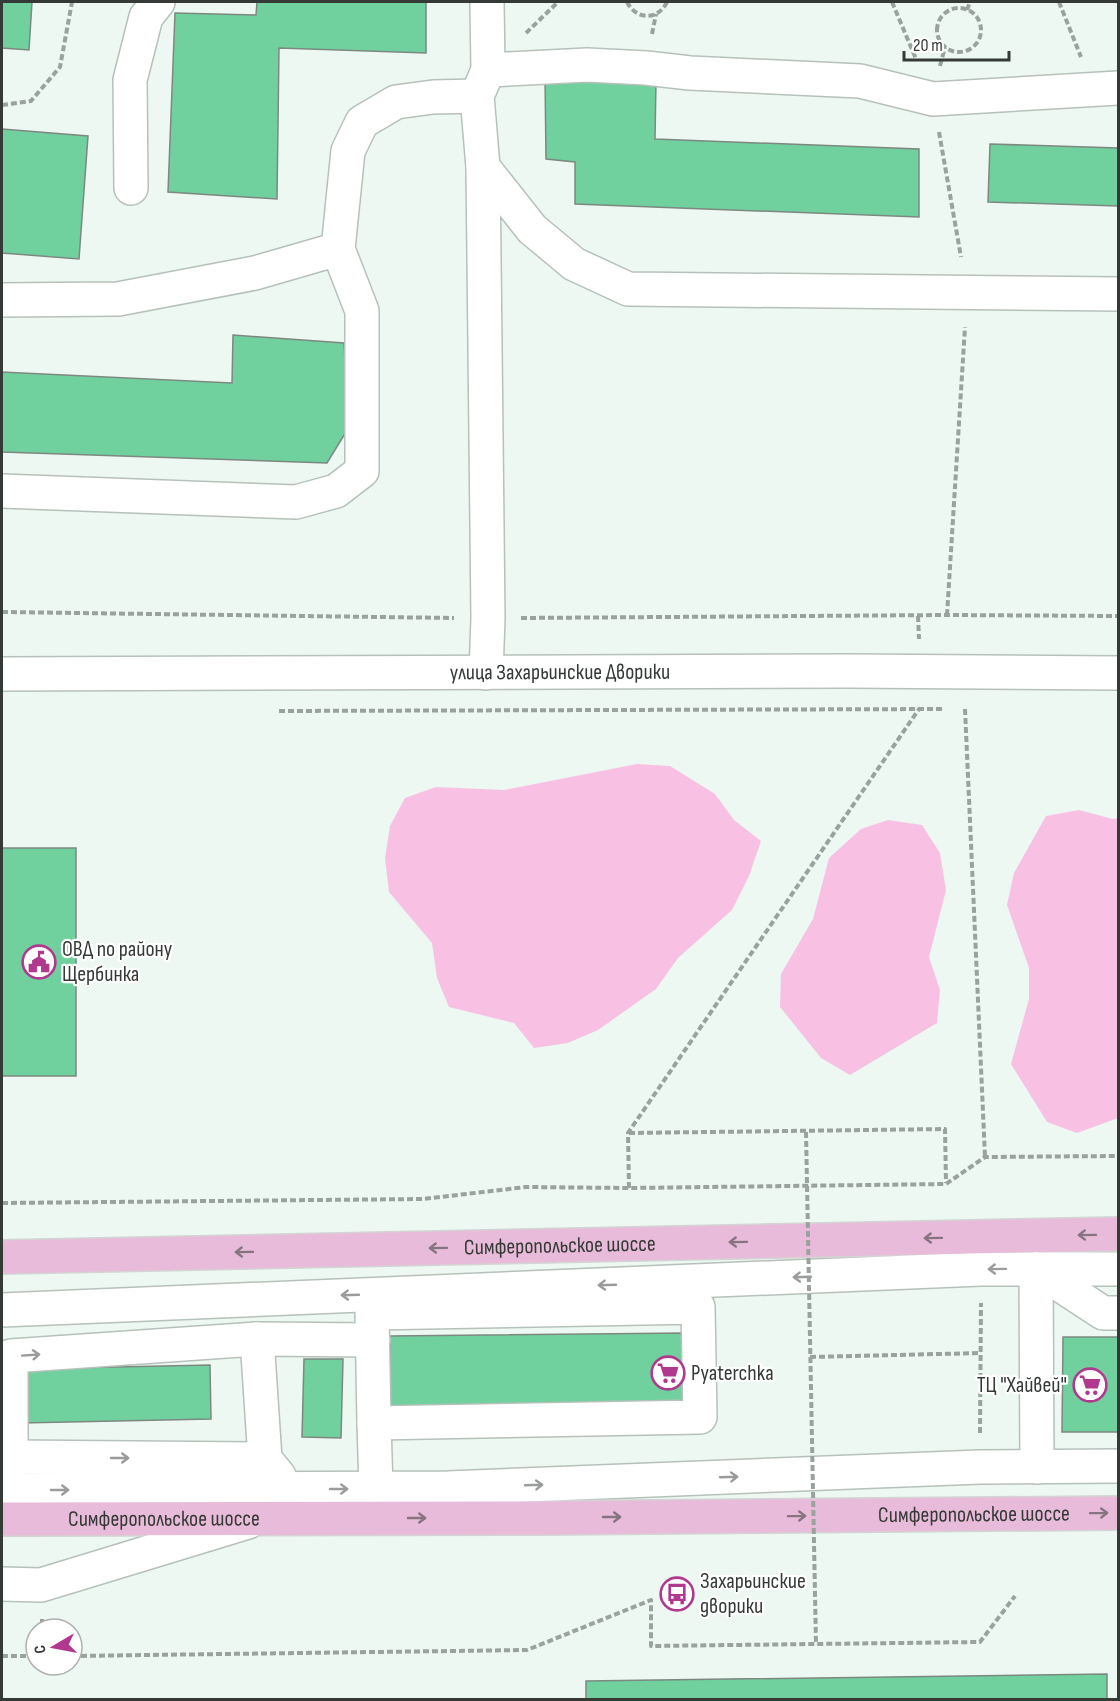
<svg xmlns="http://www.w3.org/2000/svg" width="1120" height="1701" viewBox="0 0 1120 1701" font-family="'Sofia Sans Condensed',sans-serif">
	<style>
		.green { fill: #f8c1e4 }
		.building { fill: #70d09e; stroke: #7d8881; stroke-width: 1.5 }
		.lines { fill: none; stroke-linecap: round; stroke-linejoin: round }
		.minor-casing { stroke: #b6c1ba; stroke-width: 36 }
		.major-casing { stroke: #d3d4d3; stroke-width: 36 }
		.path { stroke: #99a29d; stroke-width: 4; stroke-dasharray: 6 3; stroke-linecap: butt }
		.minor { stroke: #fff; stroke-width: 33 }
		.major { stroke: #e9bbda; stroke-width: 33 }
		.path-bridge { stroke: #99a29d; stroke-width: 4; stroke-dasharray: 6 3; stroke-linecap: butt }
		.oneway { stroke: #867480 }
		.oneway2 { stroke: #9a9c9b }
		.labels { text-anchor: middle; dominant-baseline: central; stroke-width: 4.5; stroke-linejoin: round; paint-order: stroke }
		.street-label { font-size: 22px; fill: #353a37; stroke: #fff }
		.poi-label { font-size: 22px; fill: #353a37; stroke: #fff; text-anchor: start }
	</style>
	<rect width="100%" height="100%" fill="#ecf8f1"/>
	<path class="green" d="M637,764l33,2 45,28 19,26 27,21 -12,35 -17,34 -54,48 -22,31 -58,41 -30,13 -34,5 -20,-25 -65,-16 -12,-29 -5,-35 -43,-51 -4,-34 5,-32 15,-28 31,-11 68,3z
		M1079,810l34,9 5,-1v300l-41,15 -30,-11 -36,-58 18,-65v-31l-22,-63 7,-32 32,-57z
		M888,820l34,5 18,28 6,37 -17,67 11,33 -3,33 -87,52 -29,-17 -41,-51 1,-33 32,-55 16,-61 32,-29z"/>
	<path class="building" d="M2,2h30l-3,48 -27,-2z
		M257,2h169v51l-147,-5 -2,151 -109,-7 7,-179 81,2z
		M545,77l111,4 -1,58 264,10v68l-344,-13v-42l-29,-3z
		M2,129l86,7 -9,123 -77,-6z
		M990,144l128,4v58l-130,-4z
		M233,335l111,8 5,84 -22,36 -325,-11v-80l230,11z
		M2,848h74v228h-74z
		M687,1333l1,77 -298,3v-77z
		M1063,1337h55v95h-56z
		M304,1359h39l-2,79 -39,-1z
		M210,1365l1,54 -190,4 -1,-54z
		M1107,1674v26h-521v-19z"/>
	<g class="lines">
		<g class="minor-casing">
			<g id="minor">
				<path d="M488,70l99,-5 59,3 44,5 170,8 73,18 185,-11"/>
				<path d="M480,89l8,-19 -1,-68"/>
				<path d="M131,188l-1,-108 16,-63 12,-15"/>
				<path d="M2,300l116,-1 137,-26 83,-24"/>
				<path d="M2,491l294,11 40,-11 26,-20v-160l-24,-62 10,-98 14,-29 34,-20 37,-5 44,-1 6,71"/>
				<path d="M486,673l2,-55 -5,-451 49,62 42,35 54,25 490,5"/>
				<path id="s1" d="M2,674l845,-3 271,2"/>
				<path d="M1036,1269l1,198"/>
				<path d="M1036,1269l67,44h15"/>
				<path d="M698,1307l2,110 -326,6 -2,-110z"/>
				<path d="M2,1310l979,-41h137"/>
				<path d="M257,1339l8,120 14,17"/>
				<path d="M374,1423l2,66"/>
				<path d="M11,1457v-101l246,-17 116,1"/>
				<path d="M5,1479l6,-22 254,2"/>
				<path d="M2,1490l446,-2 532,-21 138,-1"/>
				<path d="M2,1584l39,1 207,-63"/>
			</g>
		</g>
		<g class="major-casing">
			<g id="major">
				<path id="s2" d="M2,1257l1116,-23"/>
				<path id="s3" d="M2,1519l538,-1 578,-5"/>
			</g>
		</g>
		<path class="path" d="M627,2c9,18 31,19 40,0
			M892,2l24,57
			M1059,2l22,55
			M937 30a22 22 0 1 1 44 0a22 22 0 1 1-44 0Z
			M967,10l3,-8
			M526,33l32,-31
			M652,34l4,-20
			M940,66l5,-19
			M2,105l29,-4 29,-34 12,-65
			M939,132l22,125
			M2,612l452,6
			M947,615l18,-288
			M918,616l1,23
			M521,618l426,-3 171,1
			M965,709l20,448
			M279,711l665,-2
			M629,1133l316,-4 1,54
			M629,1188l-1,-55 291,-424
			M2,1203l421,-4 103,-12 103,1 317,-4 39,-27 133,-1
			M810,1357l171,-4
			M980,1433l1,-130
			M42,1619v10
			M2,1656h34
			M72,1656l455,-6 124,-50v46l329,-4 35,-46"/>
		<use href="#minor" class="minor"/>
		<use href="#major" class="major"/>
		<path class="path-bridge" d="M806,1132l10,513"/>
	</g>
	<defs><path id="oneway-shaft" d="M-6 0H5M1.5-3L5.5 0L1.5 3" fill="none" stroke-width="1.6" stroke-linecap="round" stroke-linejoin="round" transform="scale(1.5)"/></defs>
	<g class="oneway">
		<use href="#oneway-shaft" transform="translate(1087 1235) rotate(179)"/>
		<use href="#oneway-shaft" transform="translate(933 1238) rotate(179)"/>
		<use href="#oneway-shaft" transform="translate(738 1242) rotate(179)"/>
		<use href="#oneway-shaft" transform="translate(438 1248) rotate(179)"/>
		<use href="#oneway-shaft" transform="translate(244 1252) rotate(179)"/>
		<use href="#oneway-shaft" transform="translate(1099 1513) rotate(-1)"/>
		<use href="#oneway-shaft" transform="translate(797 1516) rotate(-1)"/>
		<use href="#oneway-shaft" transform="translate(612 1517)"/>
		<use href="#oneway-shaft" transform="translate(417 1518)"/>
	</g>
	<g class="oneway2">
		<use href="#oneway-shaft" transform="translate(997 1269) rotate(179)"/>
		<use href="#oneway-shaft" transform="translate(802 1277) rotate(178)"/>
		<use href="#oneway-shaft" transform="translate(607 1285) rotate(178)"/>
		<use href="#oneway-shaft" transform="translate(350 1295) rotate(178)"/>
		<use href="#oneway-shaft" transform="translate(31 1355) rotate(-4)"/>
		<use href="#oneway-shaft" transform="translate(120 1458)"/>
		<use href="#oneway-shaft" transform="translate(729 1477) rotate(-2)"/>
		<use href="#oneway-shaft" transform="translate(534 1485) rotate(-2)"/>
		<use href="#oneway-shaft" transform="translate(339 1489)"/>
		<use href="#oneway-shaft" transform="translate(60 1490)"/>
	</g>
	<defs>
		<g id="civic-ring" transform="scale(1.725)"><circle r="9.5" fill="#fff" stroke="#b0398f" stroke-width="1.5"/><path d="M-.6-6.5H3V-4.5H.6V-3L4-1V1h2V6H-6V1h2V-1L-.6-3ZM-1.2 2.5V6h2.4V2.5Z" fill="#b0398f"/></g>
		<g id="supermarket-ring" transform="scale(1.725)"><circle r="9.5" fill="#fff" stroke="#b0398f" stroke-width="1.5"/><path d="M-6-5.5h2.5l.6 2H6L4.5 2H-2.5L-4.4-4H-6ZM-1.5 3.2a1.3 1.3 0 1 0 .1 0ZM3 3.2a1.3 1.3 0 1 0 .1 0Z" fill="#b0398f"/></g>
		<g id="bus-ring" transform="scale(1.725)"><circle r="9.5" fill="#fff" stroke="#b0398f" stroke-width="1.5"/><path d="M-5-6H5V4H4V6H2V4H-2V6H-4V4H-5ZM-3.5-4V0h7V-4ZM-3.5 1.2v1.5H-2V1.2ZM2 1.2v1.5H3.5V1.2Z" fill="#b0398f"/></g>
	</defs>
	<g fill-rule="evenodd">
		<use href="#civic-ring" x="39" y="962"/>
		<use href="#supermarket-ring" x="668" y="1373"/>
		<use href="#supermarket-ring" x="1090" y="1385"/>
		<use href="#bus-ring" x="677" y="1594"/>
	</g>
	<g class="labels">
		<g class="street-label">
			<text stroke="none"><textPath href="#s1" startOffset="558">улица Захарьинские Дворики</textPath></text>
			<text stroke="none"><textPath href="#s2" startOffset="558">Симферопольское шоссе</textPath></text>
			<text stroke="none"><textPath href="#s3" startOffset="972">Симферопольское шоссе</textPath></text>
			<text stroke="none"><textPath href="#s3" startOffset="162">Симферопольское шоссе</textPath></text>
		</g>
		<g class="poi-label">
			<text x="62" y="949">ОВД по району<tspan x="62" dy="25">Щербинка</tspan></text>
			<text x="691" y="1373">Pyaterchka</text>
			<text x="1067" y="1385" text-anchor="end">ТЦ "Хайвей"</text>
			<text x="700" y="1581">Захарьинские<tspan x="700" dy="25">дворики</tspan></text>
		</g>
	</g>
	<rect width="1120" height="1701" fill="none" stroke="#353a37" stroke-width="6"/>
	<g transform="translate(54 1647) rotate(260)"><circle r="28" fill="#ffffff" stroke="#aeb0af" stroke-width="1.5"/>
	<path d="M0-4.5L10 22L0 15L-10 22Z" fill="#b0398f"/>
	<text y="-9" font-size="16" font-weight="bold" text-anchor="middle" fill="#353a37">С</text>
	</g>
	<path d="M904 51v9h105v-9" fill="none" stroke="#353a37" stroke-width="3"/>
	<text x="913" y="51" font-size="18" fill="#353a37" stroke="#ffffff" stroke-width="4.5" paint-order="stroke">20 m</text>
</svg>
